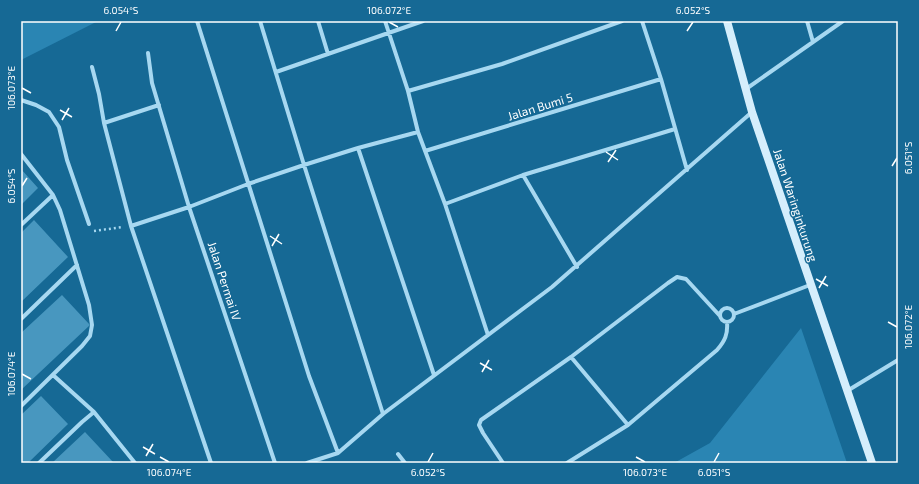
<svg xmlns="http://www.w3.org/2000/svg" width="919" height="484" viewBox="0 0 919 484" font-family="'Exo 2',sans-serif">
	<style>
		.green { fill: #2a85b3 }
		.building { fill: #4897bf }
		.lines { fill: none; stroke-linecap: round; stroke-linejoin: round }
		.path { stroke: #a7d8f1; stroke-width: 2.5; stroke-dasharray: 2 3; stroke-linecap: butt }
		.street { stroke: #a7d8f1; stroke-width: 4 }
		.secondary { stroke: #d5eefc; stroke-width: 8 }
		.ticks { fill: none; stroke: #fff; stroke-width: 1.5 }
		.labels { text-anchor: middle; dominant-baseline: central; stroke-width: 3; stroke-linejoin: round; paint-order: stroke }
		.street-label { font-size: 12px; fill: #fff; stroke: #166995 }
		.neatline { fill: none; stroke: #fff; stroke-width: 1.5 }
		.ticks-label { font-size: 10px; text-anchor: middle; fill: #fff }
	</style>
	<rect width="100%" height="100%" fill="#166995"/>
	<path class="green" d="M21,21h77l-77,39z
		M801,328l46,135h-173l36,-20z"/>
	<path class="building" d="M21,169l17,19 -17,17z
		M34,220l34,37 -47,45v-69z
		M62,295l28,30 -69,65v-57z
		M41,396l27,28 -40,39h-7v-48z
		M85,432l28,30 -1,1h-60z"/>
	<g class="lines">
		<path class="path" d="M94,231l29,-4"/>
		<path class="street" d="M197,21l112,355 29,77
			M260,21l44,144 79,249
			M318,21l10,33
			M385,21l23,70 10,41 27,72 43,131
			M642,21l19,58 26,91
			M807,21l6,21
			M148,53l4,30 37,124 86,256
			M92,67l7,27 5,29 27,103 80,237
			M276,72l147,-51
			M746,89l97,-68
			M408,91l94,-27 120,-43
			M21,100l15,5 13,7 10,15 8,33 22,64
			M104,123l55,-18
			M358,148l76,227
			M425,151l236,-72
			M21,154l32,41 7,15 29,95 3,20 -2,11 -8,10 -61,60
			M523,175l152,-46
			M445,204l78,-29 54,92
			M21,225l32,-30
			M131,226l58,-19 59,-23 56,-19 54,-17 60,-16
			M720 315a7 7 0 1 1 14 0a7 7 0 1 1-14 0Z
			M734,314l76,-29
			M21,319l56,-54
			M571,357l57,68 89,-75c8,-9 11,-16 10,-28
			M847,391l51,-31
			M94,412l41,51
			M398,454l7,9
			M39,463l43,-41 12,-10 -41,-37
			M307,463l31,-10 45,-39 169,-127 200,-175
			M503,463l-20,-30 -4,-8 2,-5 90,-63 97,-74 9,-6 9,2 34,37
			M567,463l61,-38"/>
		<path class="secondary" d="M727,21l25,91 120,351"/>
	</g>
	<path class="ticks" d="M389,22l9,5M116,31l5,-9M687,31l6,-9M22,88l9,5M60,110l12,7M62,120l7,-12M606,152l12,8M608,162l8,-12M892,166l5,-8M22,186l5,-8M270,236l12,8M272,246l7,-12M816,279l12,7M819,288l7,-12M888,322l9,5M480,363l12,7M482,372l7,-12M22,374l9,5M143,447l12,7M146,456l7,-12M160,457l9,5M636,457l9,5M428,462l5,-9M714,462l5,-9"/>
	<g class="labels">
		<g class="street-label">
			<text transform="translate(540 106) rotate(-17)">Jalan Bumi 5</text>
			<text transform="translate(796 205) rotate(72)">Jalan Waringinkurung</text>
			<text transform="translate(225 281) rotate(72)">Jalan Permai IV</text>
		</g>
	</g>
	<rect width="919" height="484" fill="none" stroke="#166995" stroke-width="44"/>
	<rect x="22" y="22" width="875" height="440" class="neatline"/>
	<g class="ticks-label">
		<text x="121" y="14">6.054°S</text>
		<text x="389" y="14">106.072°E</text>
		<text x="693" y="14">6.052°S</text>
		<text transform="translate(11 88) rotate(-90)" y="4">106.073°E</text>
		<text transform="translate(908 158) rotate(-90)" y="4">6.051°S</text>
		<text transform="translate(11 186) rotate(-90)" y="4">6.054°S</text>
		<text transform="translate(908 327) rotate(-90)" y="4">106.072°E</text>
		<text transform="translate(11 374) rotate(-90)" y="4">106.074°E</text>
		<text x="169" y="476">106.074°E</text>
		<text x="428" y="476">6.052°S</text>
		<text x="645" y="476">106.073°E</text>
		<text x="714" y="476">6.051°S</text>
	</g>
</svg>
